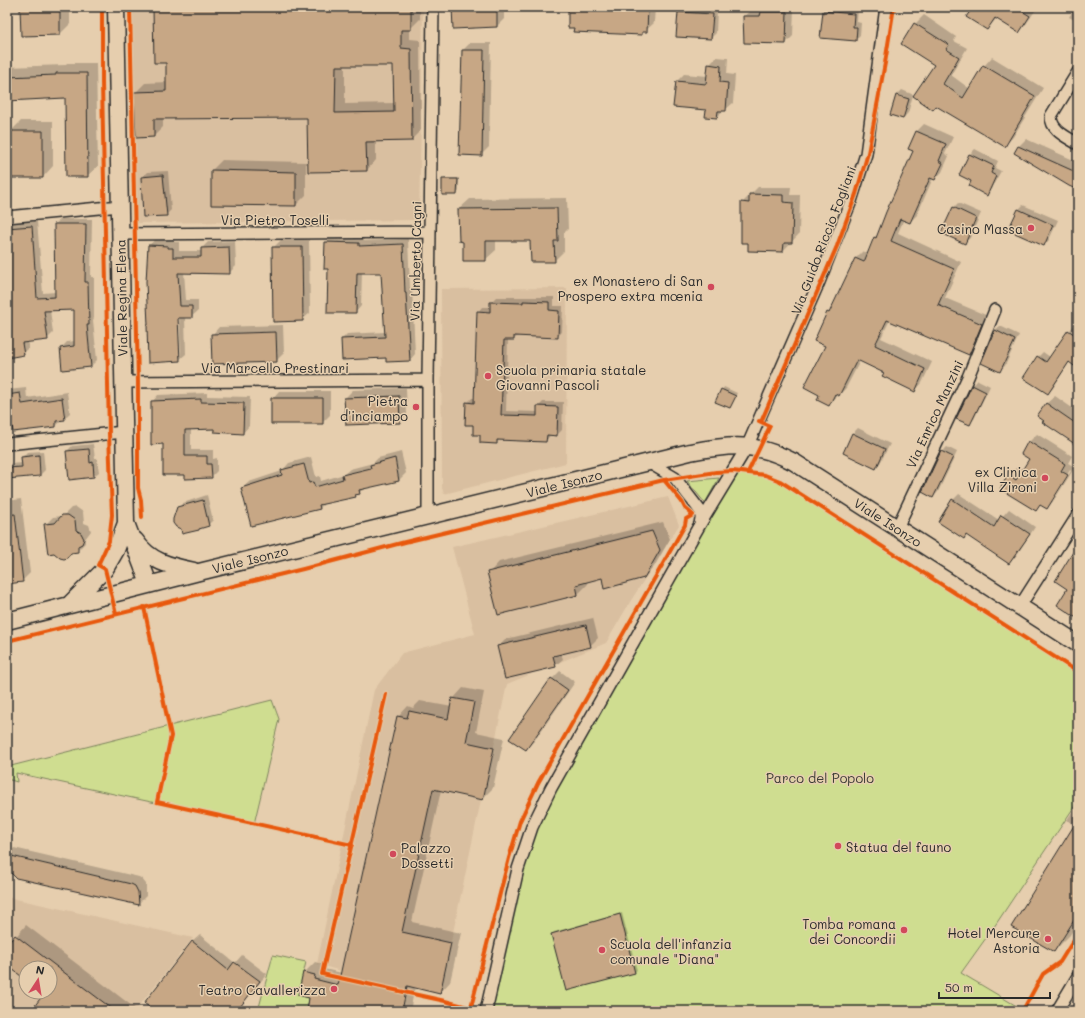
<svg xmlns="http://www.w3.org/2000/svg" width="1085" height="1018" viewBox="0 0 1085 1018" font-family="Mali,sans-serif">
	<style>
		.built { fill: #d9bfa0; fill-rule: evenodd }
		.green { fill: #cfdd90; stroke: #7d845e }
		.shadow { fill: #0003; fill-rule: evenodd }
		.building { fill: #c7a785; stroke: #2b2b2b; fill-rule: evenodd }
		.lines { fill: none; stroke-linecap: round; stroke-linejoin: round }
		.minor-casing { stroke: #2b2b2b; stroke-width: 14 }
		.secondary-casing { stroke: #2b2b2b; stroke-width: 19 }
		.minor { stroke: #e6ceae; stroke-width: 11 }
		.secondary { stroke: #e6ceae; stroke-width: 16 }
		.cycleway-casing { stroke: #e6ceae; stroke-width: 6 }
		.cycleway { stroke: #e8590c; stroke-width: 4 }
		.poi-dot { fill: #d1495b; stroke: #e6ceae; stroke-width: 1.5 }
		.labels { text-anchor: middle; dominant-baseline: central; stroke-width: 3; stroke-linejoin: round; paint-order: stroke }
		.street-label { font-size: 13px; fill: #2b2b2b; stroke: #e6ceae }
		.poi-label { font-size: 13px; fill: #2b2b2b; stroke: #e6ceae; text-anchor: end }
		.park-label { font-size: 13px; fill: #3b3d35; stroke: #e6ceae }
	</style>
	<rect width="100%" height="100%" fill="#e6ceae"/>
	<filter id="ink" filterUnits="userSpaceOnUse"><feTurbulence type="fractalNoise" baseFrequency=".025" numOctaves="2"/><feDisplacementMap in="SourceGraphic" scale="8" xChannelSelector="R" yChannelSelector="G"/><feConvolveMatrix kernelMatrix="1 2 1 2 8 2 1 2 1" color-interpolation-filters="sRGB"/></filter>
	<g filter="url(#ink)">
		<path class="built" d="M132,7h291l-4,213 -283,3z
			M567,288l-1,175 -122,31 -2,-6 -1,-199z
			M668,497l11,28 -49,77 -24,41 -99,41 -14,67 -12,49 -41,194 -99,-23 -24,-7 57,-274 28,-37 73,-19 -23,-87z
			M7,897l186,41 -58,73h-128zM26,968h24v24h-24z"/>
		<path class="green" d="M733,471l32,4 15,6 298,191v129l-82,123 -35,49 64,38h-539l46,-184z
			M719,478l-14,25 -18,-22z
			M272,700l7,19 -25,105 -238,-51 1,9 -10,-3v-12z
			M273,955l33,7 -8,33 11,3 -2,13h-49z"/>
		<path class="shadow" d="M21,7h49v17l-10,10z
			M154,7h266v12l-10,10v10l10,1 1,90 -10,10h-35v20l-9,10 -59,-53 -145,1v9l-9,9 -18,-44 9,-9 22,-1v-20zM345,65h49v38l-49,1z
			M453,7h51v12l-7,7z
			M569,7h86l-1,16 -12,11 -67,-7z
			M767,7h27l-1,29 -7,7 -42,-27 8,-7h13z
			M828,7l30,2 -1,13 4,1 -1,12 -5,5 -31,-29z
			M974,7h61l2,1 -11,16 -7,8 -22,-14 -10,11z
			M1075,7h3v23l-5,-3 3,-6 -7,-4z
			M684,8l33,2 -1,23 -5,5 -32,-25z
			M924,15l32,22 -2,4 13,7 -16,27 19,14 14,-23 8,-9 51,31 -30,49 -9,9 -67,-41 -4,4 -20,-14 -5,18 -5,5 -6,-23 5,-5 12,5 21,-30 -33,-21 13,-20z
			M470,43h21l-2,104 -8,8 -18,-105z
			M717,57l11,1 -1,16 8,1 -2,28 -16,14 -40,-36 7,-7 24,2 1,-11z
			M67,63h29l2,103 -11,10 -21,-79 -59,3v-33l58,-2z
			M21,121h32v45l-10,11h-32l-1,-45z
			M924,124l29,13 -8,17 4,2 -7,16 -7,7 -2,-1 -16,37 -7,7 -6,-3 -6,14 63,29 -16,36 43,18 -12,31 -7,7 -79,-34 -9,18 51,24 -10,21 -7,8 -30,-19 -25,-11 -14,27 -7,7 -1,-1 -9,11 -3,-60 2,-32 5,-5 22,-49 8,-8 5,3 6,-16 5,-5 35,-83 -5,-2 8,-17z
			M1026,139l52,23v27l-60,-42z
			M975,149l23,12 -3,7 6,3 -10,18 -5,5 -13,-13 -13,-7 10,-20z
			M222,160l84,2v33l-10,10 -84,-35z
			M168,171l3,39 -5,5 -24,-38 5,-5z
			M445,178h14v13l-2,3 -14,-14z
			M758,187h33l-1,8h10l-1,39 -16,17 -34,-9 -7,-39z
			M567,198l1,31 -4,4v18l-10,10 -23,-21h-35v10l-11,10 -21,-19 -5,-32 11,-10z
			M958,203l23,10 -11,25 -5,4 -12,-34z
			M1023,205l35,15 -9,20 -5,5 -26,-35z
			M61,219h31l-1,58h3v41l-1,2 4,40 -6,6 -30,-18 6,-6 8,-1v-32l-25,1 3,23 -6,6 -19,2 1,7 -6,6 -16,3v-134l30,-2 6,72 13,-1 -1,-68z
			M332,237l32,1v3l44,-2 2,49h2l3,66 -5,6 -23,-3 -45,-18 5,-5 38,-2 -4,-61 -19,1 -1,34 -5,6 -27,-44 -3,-26z
			M156,239l18,1v2h5v9h23v-3l6,-6 27,-1 1,25 -7,7 -45,-1 2,28h12v11l-7,6h-6l1,37 -7,6 -30,-36v-79zM177,313h2l2,43h-2z
			M281,240h28l1,73 -8,7 -29,-72z
			M496,297h58v9h9l-1,26 -5,5 -39,-1 -4,3h-6l-2,72 32,1v-5l5,-5h20l-1,28 -5,5 -6,-1 -5,7 -46,-2 -4,4 -15,-9 -7,-10 -7,-21 5,-5h3l3,-86 4,-5h9v-5z
			M283,325l1,28 -8,8 -64,-26 7,-8z
			M1074,325l4,3v39l-8,-6 -17,27 -5,5 -10,-36 5,-5 7,5z
			M1000,326l19,9 -14,31 -5,4 -5,-40z
			M978,380l12,6 -16,33 -4,5 -12,-6 15,-33z
			M7,381l1,9 18,-2 1,10 40,-6 3,21 -14,13 -49,6z
			M724,387l13,6 -7,14 -14,-6z
			M406,388l1,26 -8,8 -54,-24 8,-8z
			M279,391h51v24l-8,8 -50,-24z
			M207,393v3l43,1 -1,29 -6,7 -28,-5 -24,1v21h22v9l4,-1v13l-6,6 -25,-3 -22,-31 -12,-41 6,-7z
			M1055,396l23,16v36l-7,-5 1,-2 -34,-25 9,-13z
			M858,428l32,16 -10,19 -5,5 -31,-16 9,-19z
			M1037,434l35,22 -4,7 7,4 -21,33 -7,8 -6,-4 -5,6 -28,-34 8,-8 6,4 8,-14 -1,-16zM1070,470l1,1 -18,30h-2z
			M93,444l2,14h2l2,14 -5,4 -27,-25 5,-5z
			M947,447l10,5 -19,40 -5,5 9,-45z
			M43,451l2,19 -5,5 -33,3v-14l16,-1 -1,-6 5,-5z
			M401,452l5,21 -7,7 -34,8 -10,8 -30,7 -5,5 -78,-20 7,-6 33,-11 7,-8 22,-6 5,20 4,-1 1,5 23,-7 6,-5 23,-6 5,-5z
			M959,494l40,26 10,-11 26,18 -19,29 -7,7 -42,-29 -3,4 -11,-38z
			M207,495l6,25 -5,5 -9,4 -21,-21 5,-5z
			M21,499l9,74 -8,8 -15,2v-82z
			M76,507l7,5 1,11 5,2 2,6 -6,8v4l-8,8 -32,-26 8,-8 10,-1 8,-8z
			M663,522l7,17 -16,28 -10,11 -42,-1 -15,4 1,3 -10,10 -89,-21 10,-11z
			M593,618l5,20 -8,8 -29,7 2,6 -8,7 -57,-19 8,-8z
			M560,671l15,11 -41,59 -8,8 -16,-11 42,-59z
			M463,688l21,4 -8,40 28,6 -11,50 -11,11 -41,-9 -29,132 49,11 -11,49 -10,11 -25,-6 -5,24h-102l2,-14 -6,-24 11,-11 10,3 -1,4 18,4 56,-256 10,-11 5,2 7,-7 32,6 1,-8z
			M1078,803v119l-8,13 -16,16 21,-125 -8,-6z
			M14,848l125,29 3,2 4,5v12l-8,8 -131,-49z
			M622,913l15,57 -2,2 -68,18 -15,-56 2,-2z
			M26,925l110,84 -1,2h-65l-8,-6 -4,6h-26l13,-18 -1,-1h6v-24h-24v10l-11,-8 -8,11v-34z
			M200,935l35,28 7,-8 25,19 -31,37h-80l36,-69z
			M1078,1004v7h-7z
			M7,1006l6,5h-6z"/>
		<path class="building" d="M20,7h40v28l-39,1z
			M153,7h258v23h-10v18l10,1 1,92 -46,1 1,29 -59,1 -1,-54 -153,1v18l-18,1 -2,-46 32,-1v-28h-12zM336,66h57l1,46 -59,1z
			M452,7h45v20l-44,2z
			M568,7h80l-1,25h-5v3l-69,-3 1,-4h-6z
			M973,7h51l-2,4 8,5 -11,17 -24,-15 -8,12 -21,-13z
			M823,11l31,3 -1,13h4l-1,14 -36,-3z
			M678,12l35,2 -2,25 -35,-2z
			M761,12h26l-1,32 -42,-1 -1,-27h17z
			M914,23l35,22 -3,4 13,8 -16,27 20,14 20,-33 52,31 -30,51 -69,-41 -3,4 -20,-14 21,-31 -33,-21z
			M462,50h22l-2,106 -23,-1z
			M708,64l13,2 -1,16 8,1 -2,28h-8l-1,7 -12,-1 1,-7 -33,-3 3,-26 30,3z
			M56,73h31l1,104h-22l-1,-79 -58,3v-24l49,-2z
			M896,95l13,4 -6,20 -13,-4z
			M9,131h34v47h-33z
			M916,131l30,13 -7,17 4,2 -8,17 -5,-2 -20,45 -10,-4 -9,22 63,28 -16,36 44,19 -13,31 -82,-35 -12,25 50,24 -10,23 -33,-16 2,-3 -27,-13 -18,36 -4,-2 -6,12 -12,-6 2,-5 -15,-8 21,-41 -11,-5 13,-29 2,1 26,-55 9,4 10,-25 2,1 10,-26 27,-61 -5,-2z
			M1018,146l60,27v17l-9,-4 -55,-33z
			M969,154l25,12 -3,7 5,3 -9,20 -18,-10 2,-5 -12,-6z
			M211,170l85,2v34l-85,-1z
			M163,175l4,41 -24,1 -2,-40z
			M442,179h16l-1,16h-15z
			M749,194l34,1v7l10,1 -1,40h-8l-1,9 -35,-1v-8h-7v-41l8,1z
			M953,207l23,11 -11,26 -24,-11z
			M557,208l1,33h-4l1,21h-24l-1,-21h-44v20h-23v-19l-4,-1 -1,-32z
			M1018,209l35,16 -9,21 -36,-16z
			M54,224h32l-1,58h3l1,43h-2l4,42 -29,3 -2,-22 14,-2v-36l-30,1 4,29 -26,3 2,12 -17,3v-130l25,-2 5,72 18,-1z
			M325,242l34,1v3l44,-2 2,49h1l4,68 -24,1v-4l-44,2 -1,-21 44,-2 -4,-64h-24l-1,40h-29l1,-44h-4z
			M148,245l20,1v2h5v9h28v-9l28,-1 1,27 -52,-1 2,33h12v12h-14l2,43 -32,2 -1,-38h1l-2,-43z
			M272,247h30l1,74 -30,1z
			M523,301l26,1v8l10,1 -1,27 -44,-2v4h-10l-3,75 36,1v-10l21,1 -1,29 -10,-1 -1,7 -49,-2v4l-17,-1v-8h-7v-10h-8l1,-23 8,1 3,-92 13,1v-10l33,1z
			M995,330l20,10 -15,32 -19,-9z
			M1068,330l10,7v32l-9,-7 -21,32 -25,-16 14,-22 9,6z
			M276,332l1,30 -65,2 -1,-30z
			M972,385l14,7 -16,33 -14,-6z
			M721,389l15,7 -6,12 -15,-6z
			M20,393l2,11 40,-6 3,22 -9,1v6l-43,5 -1,-6 -5,1v-32z
			M399,396l1,27 -54,2 -2,-27z
			M271,398h52v26h-52z
			M201,399v3l43,1 -1,31 -29,-2v-3l-29,1v26h22v8h4l1,14 -27,1v-4h-22v-31l-12,1v-44z
			M1046,403l32,22v21l-36,-24 2,-1 -7,-5z
			M852,433l33,16 -9,20 -33,-16z
			M1028,441l37,23 -4,7 7,4 -21,34 -7,-4 -4,6 -36,-22 8,-14 8,5 13,-21 -8,-5z
			M89,449l1,14 3,-1 1,15 -25,3 -3,-29z
			M941,451l12,6 -20,41 -11,-6z
			M39,455l1,21 -33,3v-11l15,-1 -1,-10z
			M395,458l4,23 -40,9 1,4 -5,1 1,2 -37,8 1,4 -69,17 -10,-38 41,-13 -1,-5 23,-6 5,19 4,-1 2,5 28,-8 -1,-4 29,-7 -1,-3z
			M952,499l42,28 7,-12 29,19 -21,30 -43,-29 -2,4 -26,-17z
			M203,500l6,26 -10,3v1l-17,4 -1,-5 -5,-2 -3,-4v-4l4,-12z
			M15,514l8,68 -16,2v-69z
			M62,515h6l7,5 1,10 5,3 3,6 -2,5 -4,2v6l-7,1 -4,5 -3,1 -4,-1 -6,-5 -6,1 -4,-30 11,-1z
			M652,531l8,19 -16,28 -40,11 -2,-11 -26,7 2,10 -80,20 -11,-43z
			M1078,544v75l-21,-14 10,-16 -12,-8z
			M586,625l5,22 -38,9 3,11 -51,12 -8,-33z
			M551,678l17,12 -42,60 -17,-11z
			M452,698l22,4 -8,40 28,6 -11,52 -50,-11 -31,143 49,11 -11,51 -33,-8 -5,25h-95l2,-13 -11,-3 5,-23 12,3 -1,4 24,6 59,-269 10,2 2,-7 39,8z
			M1078,819v95l-24,38 -43,-25z
			M7,855l124,29 4,2 3,6 1,13 -123,-27 -6,-6 -3,-6z
			M620,914l15,59 -69,18 -15,-57z
			M15,935l59,45 41,31h-46l-8,-6 -5,6h-25l14,-19h5v-24h-24v12l-19,-15v-20z
			M192,941l36,29 6,-8 26,19 -23,30h-83l-10,-8z"/>
		<g class="lines">
			<g class="minor-casing">
				<path id="minor" d="M1078,72l-27,44c0,15 16,21 27,28
					M7,217l113,-11
					M120,234l310,-2
					M123,382l305,-2
					M7,444l117,-12
					M648,462l27,16 27,35 -2,11
					M428,516v-136l5,-373
					M897,528l71,-151 27,-67
					M1020,606l58,-91
					M486,1011l32,-142 14,-42 19,-39 148,-262 48,-79 72,-165 32,-81 15,-47 20,-147
					M1057,1011l21,-35"/>
			</g>
			<g class="secondary-casing">
				<path id="secondary" d="M116,7l10,516 23,61
					M135,540c15,22 35,26 59,31
					M71,603l34,-34 11,-19 10,-27
					M7,621l192,-49 491,-120c42,-8 65,-10 104,10l284,182"/>
			</g>
			<use href="#minor" class="minor"/>
			<use href="#secondary" class="secondary"/>
			<g class="cycleway-casing">
				<path id="cycleway" d="M102,7v75l7,352 3,81 -3,26 -11,24 7,4 11,45
					M130,7l8,375v106l3,12 1,17
					M759,421l2,1 76,-176 19,-52 12,-41 17,-90 9,-56
					M748,472l22,-46 -9,-4
					M144,607l27,129 -14,66 195,43
					M7,641l296,-72 102,-27 259,-62 52,-8 17,-1 32,4 15,6 298,191
					M386,694l-64,280 123,27 37,10
					M470,1011l39,-153 11,-37 18,-38 147,-258 1,-6 7,-4 -8,-7 -3,-6 -18,-22
					M1021,1011l2,-1 20,-36 17,-12 18,-29"/>
			</g>
			<use href="#cycleway" class="cycleway"/>
		</g>
	</g>
	<g class="poi-dot">
		<circle cx="1031" cy="228" r="4"/>
		<circle cx="711" cy="287" r="4"/>
		<circle cx="488" cy="376" r="4"/>
		<circle cx="416" cy="407" r="4"/>
		<circle cx="1045" cy="478" r="4"/>
		<circle cx="838" cy="846" r="4"/>
		<circle cx="393" cy="854" r="4"/>
		<circle cx="904" cy="930" r="4"/>
		<circle cx="1048" cy="939" r="4"/>
		<circle cx="602" cy="950" r="4"/>
		<circle cx="334" cy="989" r="4"/>
	</g>
	<g class="labels">
		<g class="street-label">
			<text x="275" y="219">Via Pietro Toselli</text>
			<text transform="translate(823 240) rotate(-69)">Via Guido Riccio Fogliani</text>
			<text transform="translate(415 261) rotate(-89)">Via Umberto Cagni</text>
			<text transform="translate(121 298) rotate(-91)">Viale Regina Elena</text>
			<text x="275" y="367">Via Marcello Prestinari</text>
			<text transform="translate(934 414) rotate(-65)">Via Enrico Manzini</text>
			<text transform="translate(564 483) rotate(-14)">Viale Isonzo</text>
			<text transform="translate(888 522) rotate(33)">Viale Isonzo</text>
			<text transform="translate(250 559) rotate(-14)">Viale Isonzo</text>
		</g>
		<g class="poi-label">
			<text x="1023" y="228">Casino Massa</text>
			<text x="703" y="280">ex Monastero di San<tspan x="703" dy="15">Prospero extra mœnia</tspan></text>
			<text x="496" y="369" text-anchor="start">Scuola primaria statale<tspan x="496" dy="15">Giovanni Pascoli</tspan></text>
			<text x="408" y="400">Pietra<tspan x="408" dy="15">d'inciampo</tspan></text>
			<text x="1037" y="471">ex Clinica<tspan x="1037" dy="15">Villa Zironi</tspan></text>
			<text x="846" y="846" text-anchor="start">Statua del fauno</text>
			<text x="401" y="847" text-anchor="start">Palazzo<tspan x="401" dy="15">Dossetti</tspan></text>
			<text x="896" y="923">Tomba romana<tspan x="896" dy="15">dei Concordii</tspan></text>
			<text x="1040" y="932">Hotel Mercure<tspan x="1040" dy="15">Astoria</tspan></text>
			<text x="610" y="943" text-anchor="start">Scuola dell'infanzia<tspan x="610" dy="15">comunale "Diana"</tspan></text>
			<text x="326" y="989">Teatro Cavallerizza</text>
		</g>
		<g class="park-label">
			<text x="820" y="777">Parco del Popolo</text>
		</g>
	</g>
	<rect width="1085" height="1018" fill="none" stroke="#e6ceae" stroke-width="24"/>
	<rect x="12" y="12" width="1061" height="994" fill="none" stroke="#2b2b2b" stroke-width="1.5" filter="url(#ink)"/>
	<g transform="translate(38 980) rotate(12)"><circle r="19" fill="#e6ceae" stroke="#9b8d7a"/>
	<path d="M0-3L7 15L0 10L-7 15Z" fill="#d1495b"/>
	<text y="-6" font-size="11" font-weight="bold" text-anchor="middle" fill="#2b2b2b">N</text>
	</g>
	<path d="M939 992v6h111v-6" fill="none" stroke="#2b2b2b" stroke-width="2"/>
	<text x="945" y="992" font-size="12" fill="#2b2b2b" stroke="#e6ceae" stroke-width="3" paint-order="stroke">50 m</text>
</svg>
